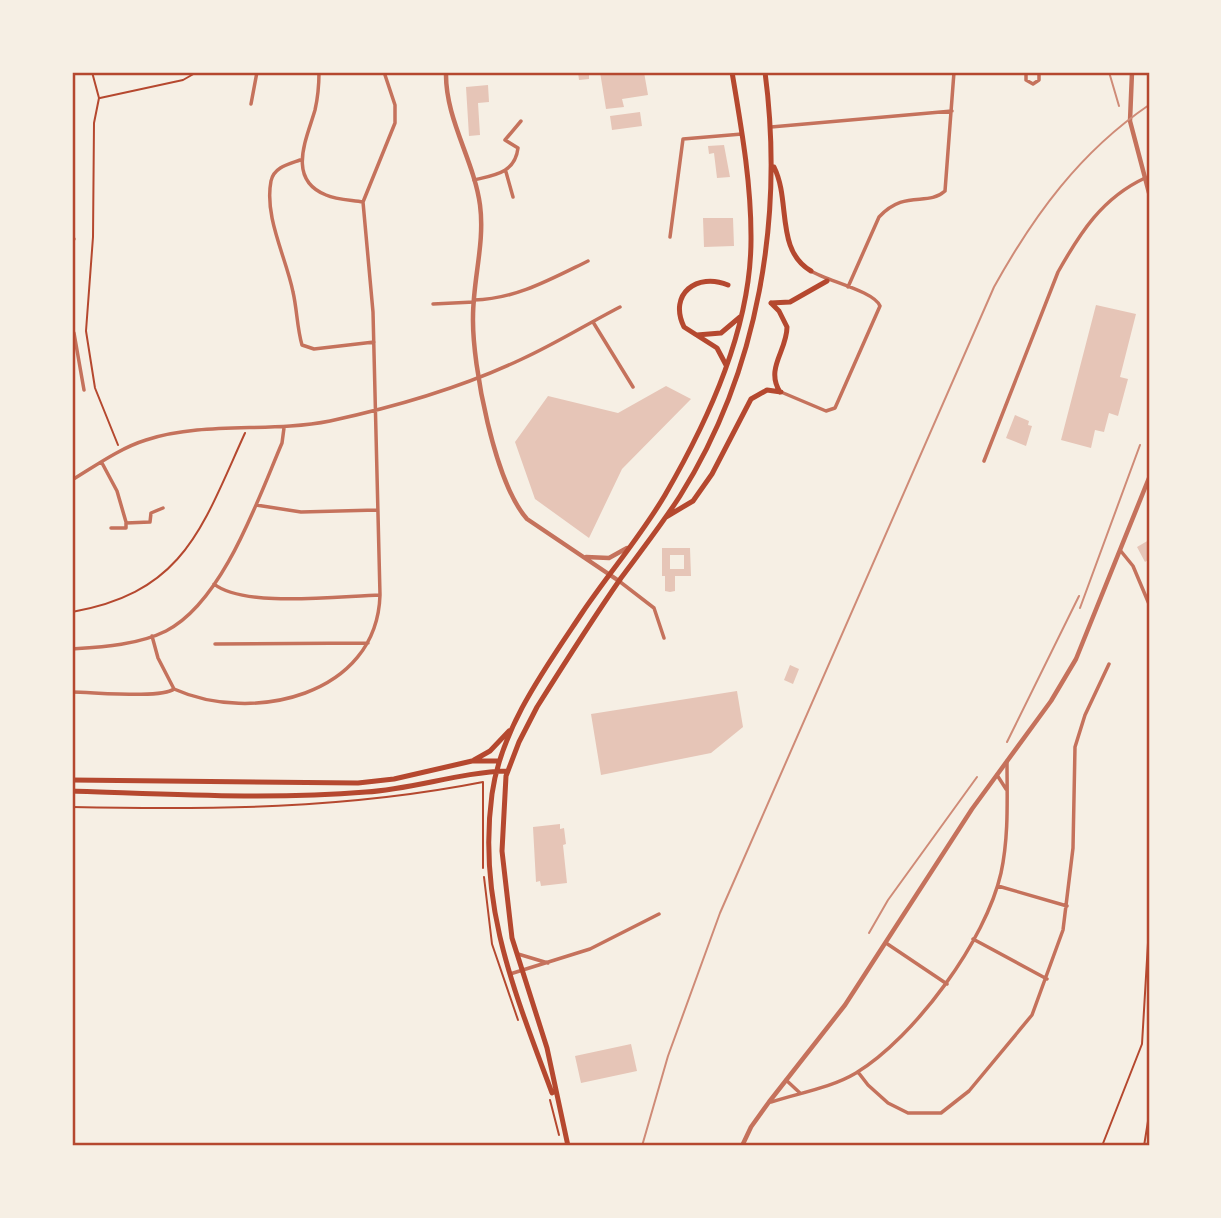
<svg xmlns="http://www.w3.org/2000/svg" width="1221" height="1218" viewBox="0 0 1221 1218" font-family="Inter,sans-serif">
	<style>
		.building { fill: #e6c5b7; fill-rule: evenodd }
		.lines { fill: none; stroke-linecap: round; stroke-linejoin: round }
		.path { stroke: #b5482f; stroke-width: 2 }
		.minor { stroke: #c5725c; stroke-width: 3.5 }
		.tertiary { stroke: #c5725c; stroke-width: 4.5 }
		.primary { stroke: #b5482f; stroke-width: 5 }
		.rail { stroke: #cf8b77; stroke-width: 2 }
		.neatline { fill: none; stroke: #b5482f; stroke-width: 2.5 }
	</style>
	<rect width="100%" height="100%" fill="#f6efe4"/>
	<path class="building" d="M578,72h11v7l-10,1z
		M600,72h44l4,23 -26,4 2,8 -18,2z
		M488,85l1,17 -11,1 2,32 -11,1 -3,-49z
		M640,112l2,14 -30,4 -2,-14z
		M724,145l6,32 -13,1 -3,-25 -5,1 -1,-8z
		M703,218h30l1,28 -30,1z
		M1096,305l40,9 -16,63 8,2 -10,37 -9,-3 -5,19 -9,-2 -4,18 -30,-8z
		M666,386l25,13 -69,70 -33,69 -54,-39 -20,-57 33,-46 70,17z
		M1015,415l14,6 -1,4 4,1 -6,20 -20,-8z
		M1149,540v19l-4,3 -8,-15z
		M662,548h28l1,28h-16v15l-5,1 -5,-1v-15h-3zM670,555h14v14h-14z
		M790,665l9,4 -6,15 -9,-4z
		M737,691l6,36 -32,26 -110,22 -10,-61z
		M560,824v5l4,-1 2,16 -3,1 4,38 -26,3 -1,-5 -4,1 -3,-55z
		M631,1044l6,27 -56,12 -6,-27z"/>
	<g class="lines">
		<path class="path" d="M92,72l7,26 -5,25 -1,114 -7,94 9,57 23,57
			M100,98l83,-18 14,-8
			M72,612c113,-20 130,-85 173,-179
			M72,807c139,3 274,2 411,-25v86
			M484,877l8,67 26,76
			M550,1100l9,35
			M1102,1146l40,-102 7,-118
			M1144,1146l5,-31"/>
		<path class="minor" d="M319,72c0,12 -1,25 -4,38 -8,28 -29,69 11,85 11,5 26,5 37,7
			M1026,72v8l7,4 6,-4v-8
			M251,104l6,-32
			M771,127l181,-16
			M300,160c-11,4 -26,7 -29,21 -7,36 15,76 22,111 4,17 4,36 9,53l12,4 60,-7
			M506,172l7,25
			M474,180c21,-5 41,-7 44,-32l-13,-8 16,-19
			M670,237l13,-98 59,-5
			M72,239h2
			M848,287l31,-70c26,-28 48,-10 66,-26l9,-119
			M474,300c42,-1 77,-21 114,-39
			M433,304l41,-2
			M593,322l40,65
			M72,333h2l10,57
			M781,392l45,19 9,-3 45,-102c-6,-15 -53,-25 -69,-35
			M984,461l74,-189c22,-39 44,-74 87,-94
			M102,463l15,28 9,31
			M72,480c23,-14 48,-32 74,-40 59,-19 124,-7 184,-19 65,-14 131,-33 192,-62 33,-15 65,-35 98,-52
			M256,505l45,7 76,-2
			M111,528h15v-5l24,-1 1,-9 12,-5
			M1120,550l13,16 16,38
			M619,581l35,27 10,30
			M214,584c30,24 125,12 166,11
			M152,636l6,22 16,31c78,35 203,7 206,-94l-7,-283 -10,-110 32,-79v-18l-11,-33
			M215,644l153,-1
			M72,649c30,-2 66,-4 94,-18 57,-29 92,-132 116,-188l2,-15
			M72,692c21,0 89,7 102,-3
			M997,775l9,14
			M998,886l69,20
			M973,939l74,40
			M886,943l61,41
			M518,954l30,9
			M510,974l80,-25 69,-35
			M858,1072l10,13 20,18 20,10h33l28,-22 63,-76 31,-85 10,-82 2,-101 10,-32 24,-51
			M786,1080l14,13
			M771,1102c28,-9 60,-14 85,-29 59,-36 130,-133 145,-200 8,-37 6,-75 6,-112"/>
		<path class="tertiary" d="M446,72c-1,47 28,88 34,133 5,38 -7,74 -7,112 -1,49 22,166 54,202l92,62
			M1132,72l-2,49 19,72
			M586,557l23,1 18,-10
			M742,1146l9,-19 18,-25 76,-97 127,-196 79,-108 25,-42 73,-181"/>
		<path class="primary" d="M774,167c17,34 1,83 37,104
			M771,303l8,8 8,16c0,24 -22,41 -7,65
			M771,303l19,-1 37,-21
			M697,335l24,-2 19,-16
			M726,365l-9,-17 -33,-21c-16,-33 13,-55 44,-42
			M666,517l27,-16 19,-27 39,-75 16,-9 14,2
			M474,760l16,-9 19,-20
			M72,780l286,3 36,-4 78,-18h27
			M72,791c97,3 196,9 294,1 48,-3 94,-20 142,-21
			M552,1093c-37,-100 -75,-189 -60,-299 9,-66 54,-127 90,-181 27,-40 59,-77 83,-118 44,-76 87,-169 86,-259 0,-55 -10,-110 -19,-164
			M568,1146l-21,-98 -35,-110 -10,-87 4,-75 13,-34 18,-35c27,-43 55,-87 84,-129 20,-27 41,-54 59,-82 79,-126 104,-279 85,-424"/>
		<path class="rail" d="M1109,72l10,34
			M1080,608l60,-163
			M1007,742l72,-146
			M869,933l19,-33 89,-123
			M642,1146l26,-90 52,-143 274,-626c40,-72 86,-135 155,-182"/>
	</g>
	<rect width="1221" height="1218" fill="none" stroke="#f6efe4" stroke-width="147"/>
	<rect x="74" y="74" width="1074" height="1070" class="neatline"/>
</svg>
